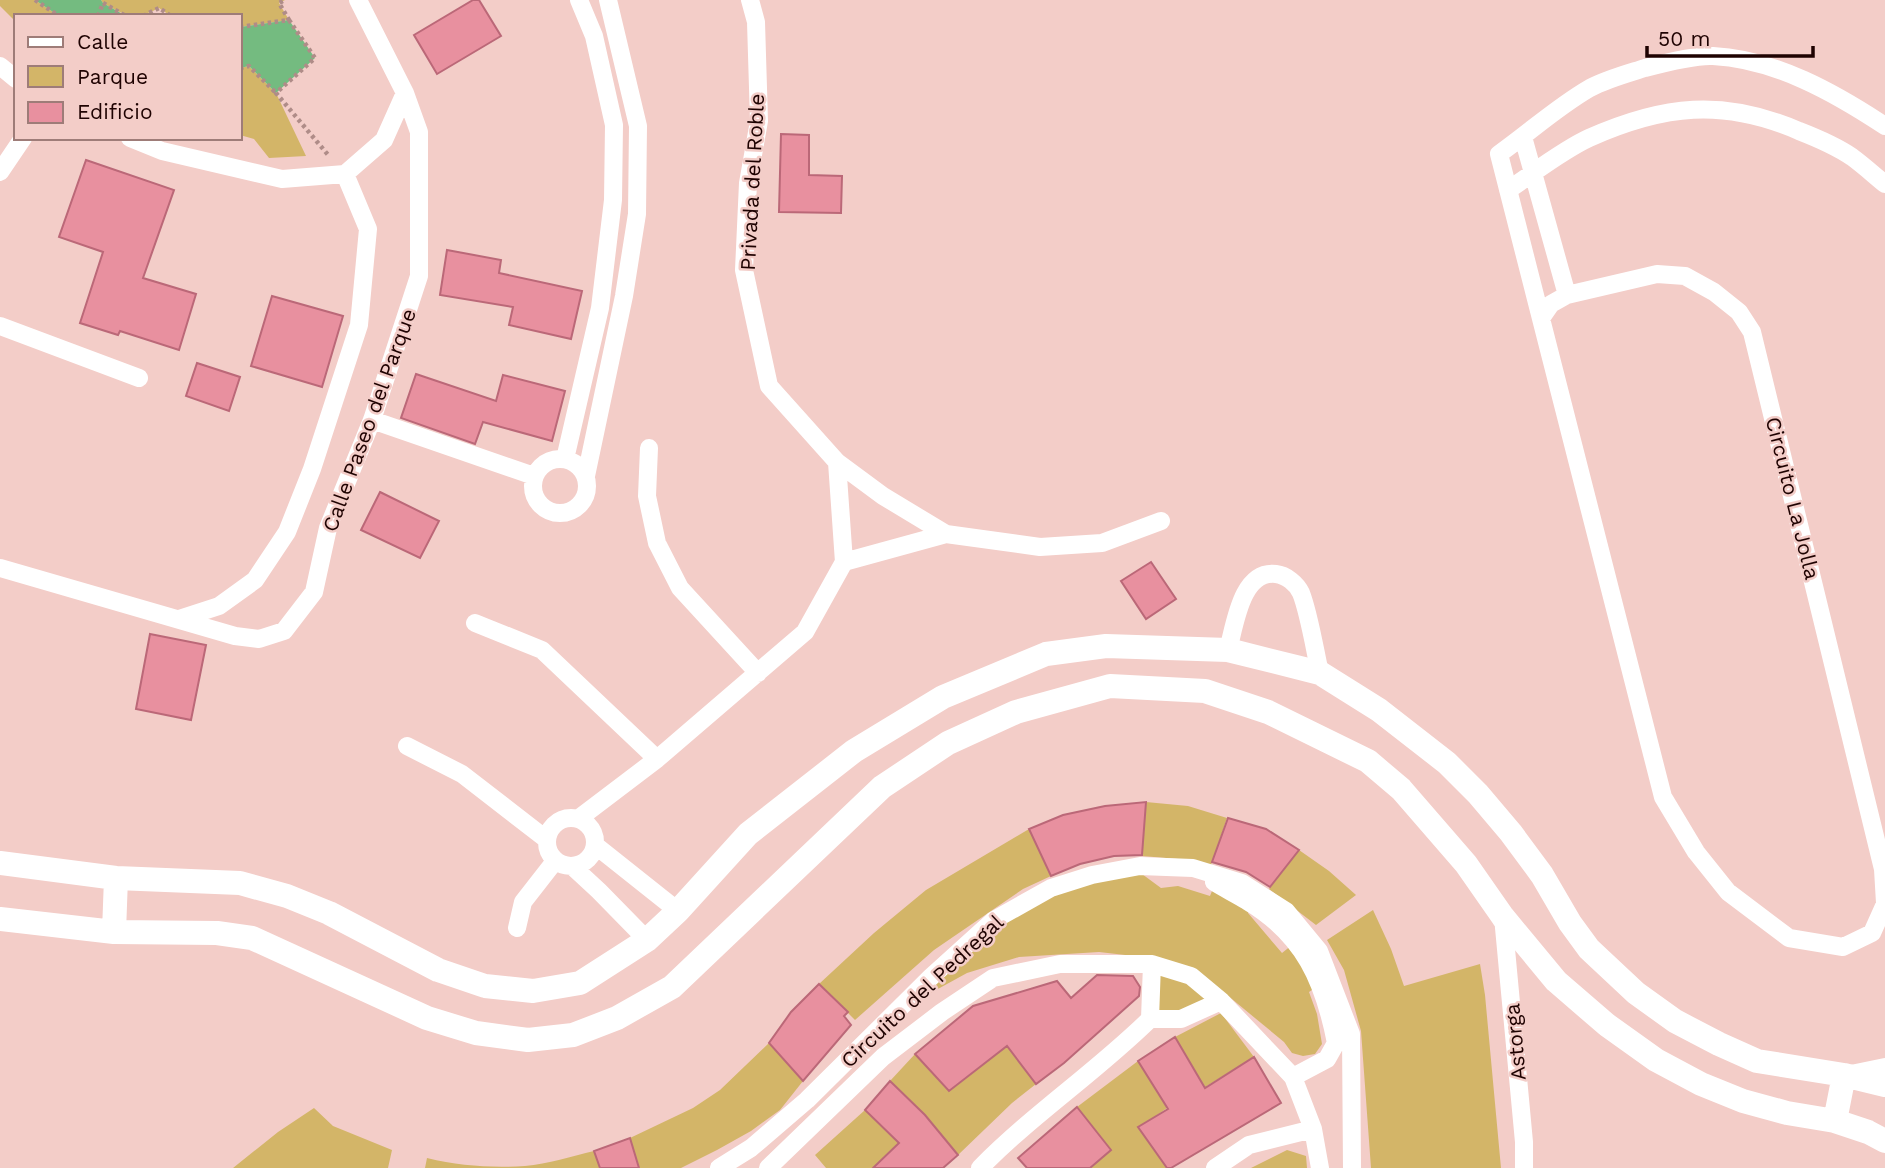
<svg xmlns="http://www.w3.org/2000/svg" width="1885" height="1168" viewBox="0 0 1885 1168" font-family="'Work Sans',sans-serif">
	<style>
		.green { fill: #d3b568 }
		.water { fill: #74bb80 }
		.building { fill: #e8909f; stroke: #bb6878; stroke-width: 2 }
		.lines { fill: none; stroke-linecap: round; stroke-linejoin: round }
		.path { stroke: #af8c88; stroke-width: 4.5; stroke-dasharray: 3.5 3.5; stroke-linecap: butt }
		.street { stroke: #fff; stroke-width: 18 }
		.secondary { stroke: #fff; stroke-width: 24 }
		.labels { text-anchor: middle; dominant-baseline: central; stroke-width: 5; stroke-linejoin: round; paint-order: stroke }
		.street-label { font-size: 21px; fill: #1e0201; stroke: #f3cdc8 }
	</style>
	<rect width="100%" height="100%" fill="#f3cdc8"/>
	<path class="green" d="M0,0h35l24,16h-43v6l-16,-16z
		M101,0h184l-6,3 10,17 -49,7v-11h-69l-12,-8c-25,13 -33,8 -56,-5z
		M249,66l27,27 30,63 -37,2 -15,-19 -14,-4v-67z
		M1146,802l42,4 39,12 -16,47 -33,-6 -36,-3z
		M1029,829l22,47 -28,13 -89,61 -79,70 -36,-36 55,-51 52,-43z
		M1299,850l30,21 27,24 -40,30 -47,-36z
		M1142,874l19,14 17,-2 32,10 2,-5 39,14 -3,8 34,40 10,-8 23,43 -6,4 8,22 5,30 -7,10 -12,2 -11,-3 -8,-11 -63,-52 -87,-34 -35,-4 -80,5 -52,16 -51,28 67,-65 71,-41 39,-13z
		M1373,910l18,39 13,37 76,-22 5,31 16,173h-130l-10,-137 -17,-61 -17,-30z
		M1156,966l64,34 -70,19z
		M1221,1013l33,44 -49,30 -30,-50z
		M769,1043l34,38 -23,29 -29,21 -34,19 -36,18h-42l-9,-30 63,-30 27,-18z
		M1007,1045l29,39 -24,19 -54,52 -33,-40 -35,-34 25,-27z
		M1138,1061l29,47 -28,20 28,40h-77l21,-18 -34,-43z
		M314,1108l19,18 59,24 -4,18h-155l45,-36z
		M865,1110l34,33 -26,25h-47l-11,-13z
		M1287,1150l19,6 1,12h-56z
		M594,1151l6,17h-175l2,-10c33,8 65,10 98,8 23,-2 47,-10 69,-15z"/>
	<path class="water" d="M35,0h66l2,3 23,13h-67z
		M289,20l26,38 -39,35 -27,-27 -9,2v-41z"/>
	<path class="building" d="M473,0h6l22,36 -64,38 -23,-39z
		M781,134l28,1v40l33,1 -1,37 -62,-1z
		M86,160l88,30 -31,88 53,16 -17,56 -59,-19 -2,4 -38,-12 23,-71 -44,-15z
		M447,250l54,10 -2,13 83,18 -11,48 -62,-14 4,-18 -73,-12z
		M272,296l71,20 -21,71 -71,-21z
		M197,363l43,14 -11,34 -43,-15z
		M416,374l80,27 7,-26 62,16 -13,50 -69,-19 -8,22 -74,-26z
		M380,492l59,29 -19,37 -59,-28z
		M1151,562l25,37 -30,20 -25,-38z
		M150,634l56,11 -15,75 -55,-11z
		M1146,802l-4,53 -28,1 -34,8 -29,12 -22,-47 34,-14 42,-9z
		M1228,818l38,11 33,21 -29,37 -24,-15 -34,-10z
		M1097,975l36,1 7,11 -1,9 -75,67 -28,21 -29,-38 -58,45 -34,-37 58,-48 84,-25 14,17z
		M819,984l29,28 -4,4 7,9 -48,56 -34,-38 22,-31z
		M1175,1037l30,51 49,-31 27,46 -110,65h-4l-29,-41 30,-18 -30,-48z
		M890,1081l35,34 33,40 -15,13h-70l26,-25 -34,-33z
		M1077,1107l34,43 -21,18h-63l-9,-10z
		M630,1138l9,30h-39l-6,-17z"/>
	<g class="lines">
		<path class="path" d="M35,0l24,16
			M98,16l5,-13 23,13
			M143,16l16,-8 12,8
			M289,20l26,38 -39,35 53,63
			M240,27l49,-7 -10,-17 6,-3
			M240,68l9,-2 27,27"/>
		<path class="street" d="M750,0l6,22 3,99 -11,62 -4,87 25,116 68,76 46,34 63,38 94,13 62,-4 59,-22
			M0,66l16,13
			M1885,126c-50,-33 -110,-67 -172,-70 -18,-1 -49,7 -68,12 -19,6 -38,11 -55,20 -33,19 -60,44 -91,66l164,643 33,55 32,40 61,46 54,9 29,-14 13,-29
			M1523,137l44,158
			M130,138l32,13 120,28 63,-5 39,-34 21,-47
			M0,172l23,-34
			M1508,190c26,-17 53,-39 81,-52 74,-33 134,-40 210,-7 18,7 37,15 53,26 11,8 22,18 33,27
			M1542,317l9,-13 16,-9 90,-21 28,2 29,16 25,20 13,20 131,537 2,34
			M0,326l139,52
			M372,420l162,56
			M649,448l-2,48 10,47 23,45 78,85
			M533 486a27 27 0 1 1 54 0a27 27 0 1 1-54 0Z
			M565,459l35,-151 13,-108 1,-75 -20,-89 -15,-36
			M586,476l38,-180 13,-82 1,-88 -30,-126
			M844,562l102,-28
			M0,568l235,68 24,3 25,-8 30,-39 14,-64 44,-108 47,-144v-144l-14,-39 -47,-93
			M179,619l40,-13 36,-26 32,-48 25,-63 47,-144 9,-96 -23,-55
			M475,623l67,27 115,109
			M1228,650c7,-25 13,-80 48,-76 10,1 21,10 25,19 8,20 14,58 19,80
			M407,746l55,28 84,65
			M547 842a24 24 0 1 1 48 0a24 24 0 1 1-48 0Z
			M578,819l79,-60 148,-127 39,-70 -7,-100
			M595,845l83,66
			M572,866l27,25 48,49
			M1214,882c11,7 22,12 33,19 57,34 77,80 89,142l-9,16 -34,18
			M1503,917l21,225v26
			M517,928l6,-26 32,-41
			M1150,1019h31l40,-18
			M1851,1074l34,-7
			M719,1168l32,-20 56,-48 124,-123 63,-57 57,-32 41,-13 48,-9 53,2 49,15 44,28 33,40 32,83 1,134
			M768,1168l115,-111 59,-45 51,-34 67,-14h92l39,12 30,25 72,76 20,52 7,39
			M980,1168c53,-54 116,-96 170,-149l2,-55
			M1215,1168l34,-23 64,-16"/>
		<path class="secondary" d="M0,863l116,15 124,5 47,13 42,17 109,57 47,16 48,5 47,-8 67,-43 31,-29 70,-77 106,-83 89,-54 103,-43 60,-8 122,4 92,23 59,37 68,53 31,31 33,39 31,42 28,48 19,26 47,44 39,28 44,23 38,17 87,14 41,10
			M0,919l114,13 103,1 35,5 175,80 49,15 52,7 45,-5 44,-17 55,-31 210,-200 66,-44 68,-31 94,-26 95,5 63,21 100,49 33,28 65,75 37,53 53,64 51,44 49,35 45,24 42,17 44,12 48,8 33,11 17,9
			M114,932l2,-54
			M1835,1121l9,-46"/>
	</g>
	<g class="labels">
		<g class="street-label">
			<text transform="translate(752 182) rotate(-87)">Privada del Roble</text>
			<text transform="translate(369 420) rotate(-70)">Calle Paseo del Parque</text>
			<text transform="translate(1793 498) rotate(76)">Circuito La Jolla</text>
			<text transform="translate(922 991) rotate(-43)">Circuito del Pedregal</text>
			<text transform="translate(1515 1042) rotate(-95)">Astorga</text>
		</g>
	</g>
	<rect x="14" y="14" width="228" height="126" fill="#f3cdc8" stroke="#9e7c78" stroke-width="2"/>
	<rect x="28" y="37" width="35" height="10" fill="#ffffff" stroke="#9e7c78" stroke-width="2"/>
	<text x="77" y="49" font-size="21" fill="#1e0201">Calle</text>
	<rect x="28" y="66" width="35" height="21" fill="#d3b568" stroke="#9e7c78" stroke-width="2"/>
	<text x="77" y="84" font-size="21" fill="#1e0201">Parque</text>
	<rect x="28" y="102" width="35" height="21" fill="#e8909f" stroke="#9e7c78" stroke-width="2"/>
	<text x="77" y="119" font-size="21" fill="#1e0201">Edificio</text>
	<path d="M1647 46v10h166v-10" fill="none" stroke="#1e0201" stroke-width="3.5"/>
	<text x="1658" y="46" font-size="21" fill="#1e0201" stroke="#f3cdc8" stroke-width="5" paint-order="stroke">50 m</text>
</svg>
